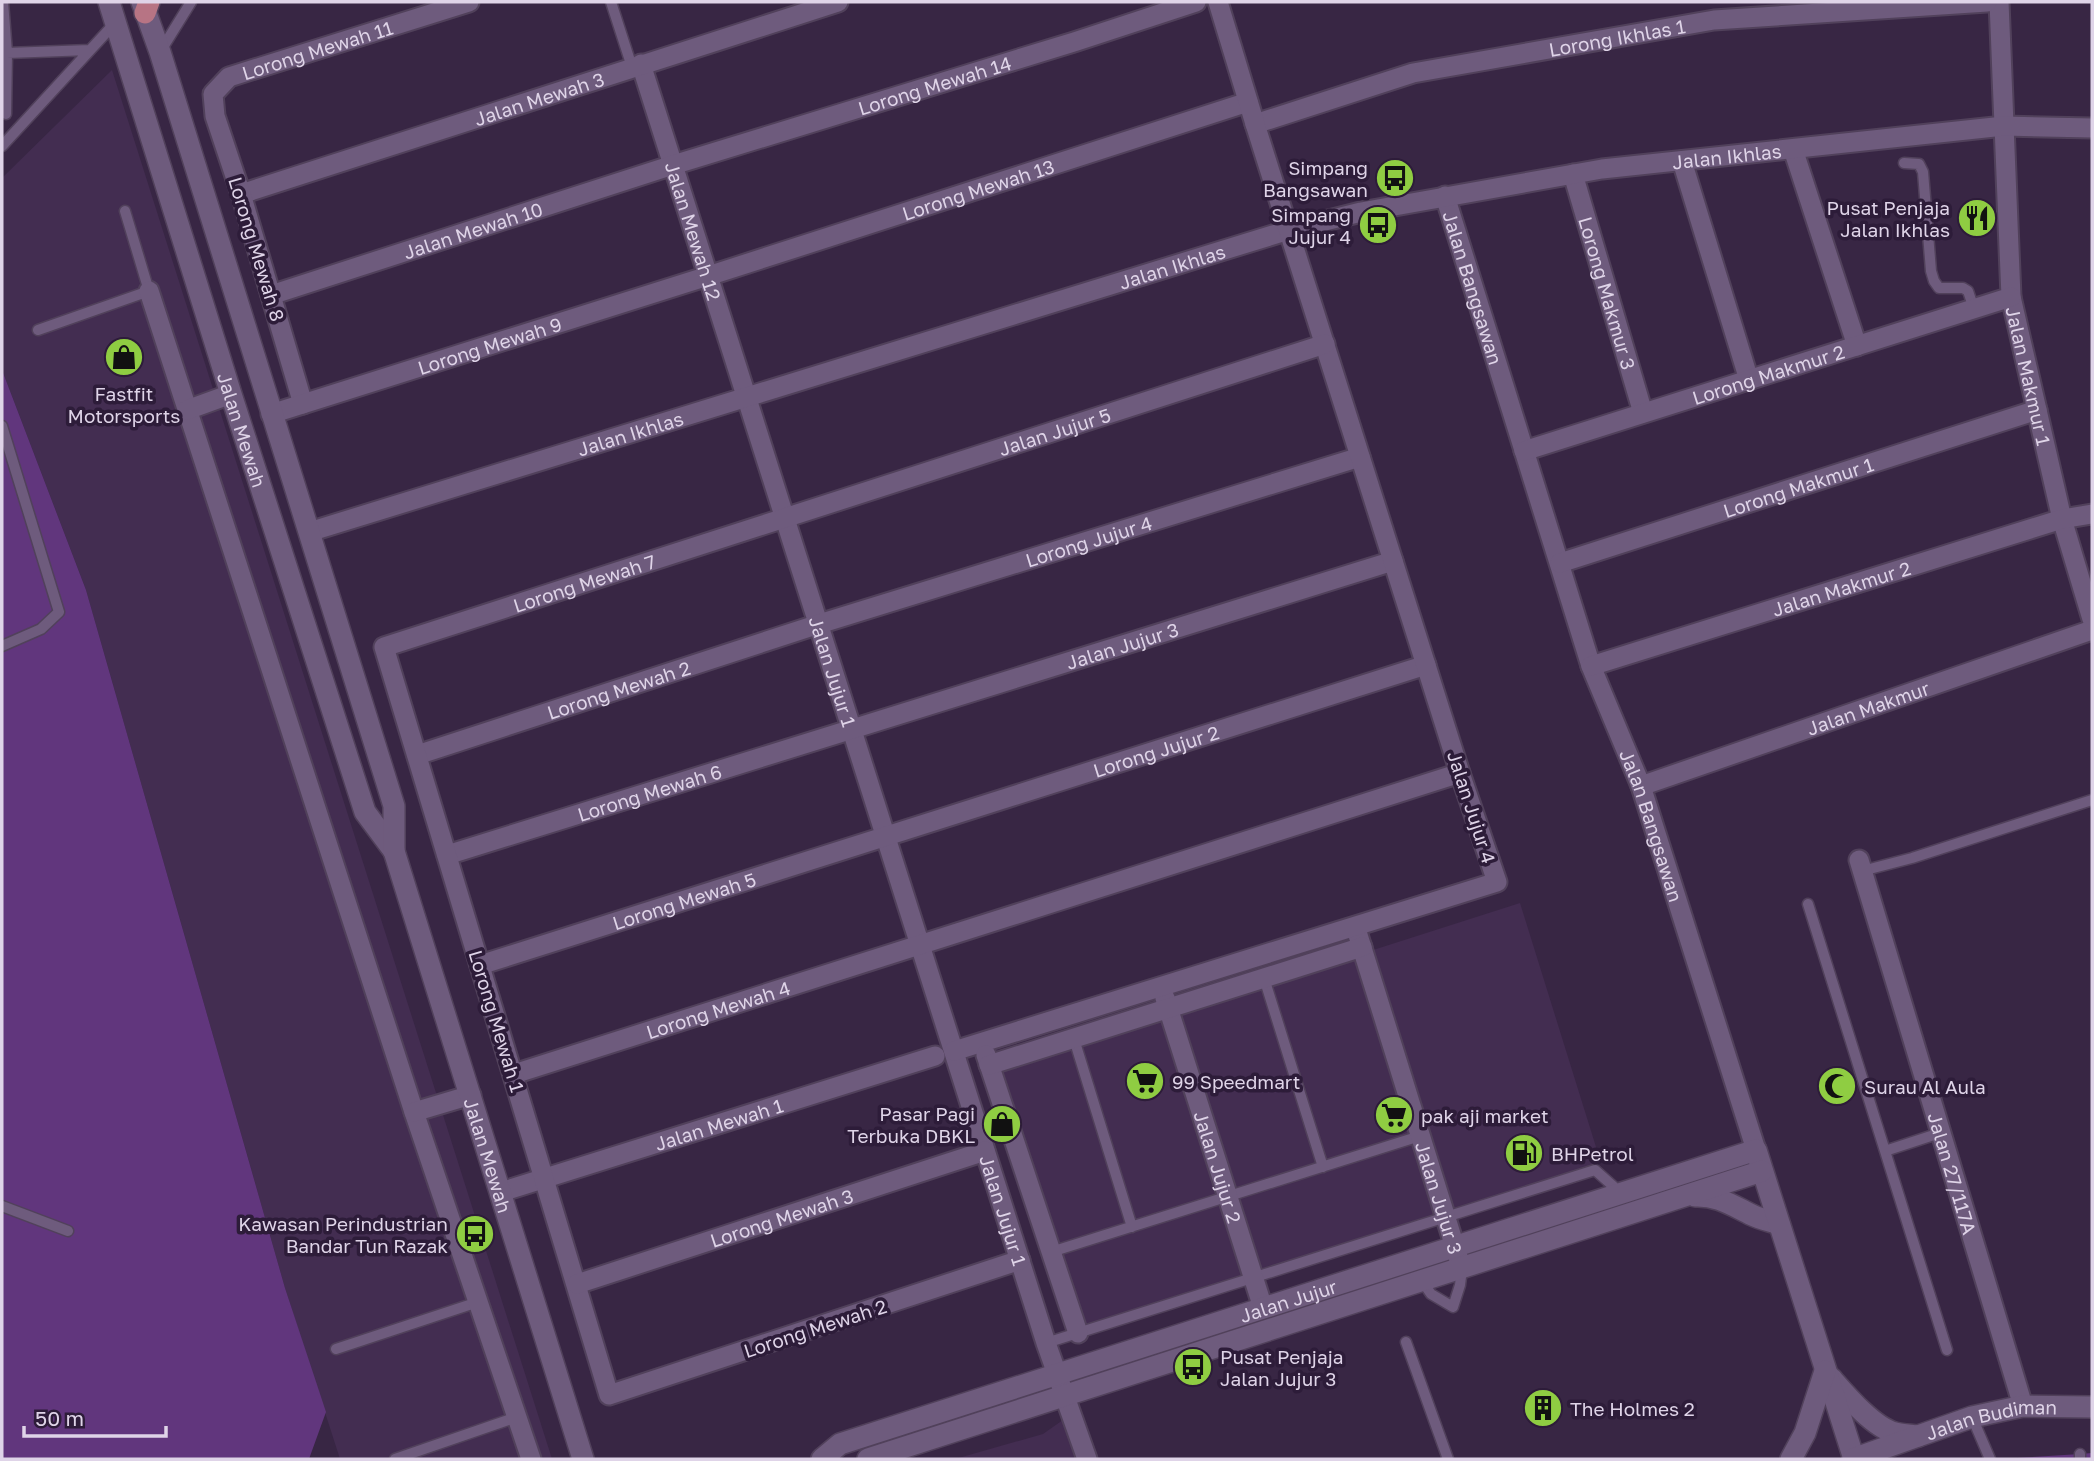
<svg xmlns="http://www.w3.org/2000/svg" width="2094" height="1461" viewBox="0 0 2094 1461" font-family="'Golos Text',sans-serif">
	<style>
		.built { fill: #432d51 }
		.green { fill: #61367d }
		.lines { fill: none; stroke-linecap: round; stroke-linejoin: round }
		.service-casing { stroke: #51415b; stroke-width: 13 }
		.minor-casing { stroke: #51415b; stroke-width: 23 }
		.tertiary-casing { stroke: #51415b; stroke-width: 24 }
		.trunk-casing { stroke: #51415b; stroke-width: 24 }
		.service { stroke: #6e5b7d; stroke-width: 10 }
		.minor { stroke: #6e5b7d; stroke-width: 19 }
		.tertiary { stroke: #6e5b7d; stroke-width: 21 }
		.trunk { stroke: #b77484; stroke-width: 21 }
		.labels { text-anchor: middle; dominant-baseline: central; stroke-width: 7; stroke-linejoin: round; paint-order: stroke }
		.street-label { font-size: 19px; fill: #dfd4e8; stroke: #2d1c39 }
		.poi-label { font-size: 19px; fill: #dfd4e8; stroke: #2d1c39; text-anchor: start }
	</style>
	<rect width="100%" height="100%" fill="#382644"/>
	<path class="built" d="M112,70l440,1389h-212l-55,-171 -199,-698 -84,-220v-192z
		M1520,903l81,260 -518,165 -85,-258z
		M1080,1408l19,51h-144l88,-25z"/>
	<path class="green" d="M2,370l84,220 199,698 41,124 -17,47h-307z
		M2092,1453v6h-91l79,-5z"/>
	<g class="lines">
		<g class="service-casing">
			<path id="service" d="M3,2l4,51 83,-3
				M611,2l21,65
				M160,52l31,-50
				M6,114l1,-61
				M2,146l113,-123
				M1904,163l15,1 4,8 8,99 3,10 5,7h24l5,3 6,18
				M38,330l111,-39 -24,-80
				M2,426l57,186 -18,17 -39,17
				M1862,871l50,-13 180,-58
				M1808,904l77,247 55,-18
				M1264,978l59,189
				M1074,1039l58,188
				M1885,1151l62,199
				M2,1206l66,25
				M1051,1252l369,-116
				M1422,1281l9,13 22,13 7,-22 2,-16
				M1406,1342l42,117
				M1046,1343l549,-173 18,16 5,9
				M336,1349l142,-47
				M1972,1417l18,42
				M2080,1454v5
				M395,1459l122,-42"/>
		</g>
		<g class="minor-casing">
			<g id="minor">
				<path id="s1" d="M1999,2l12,295 51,222 30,100"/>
				<path id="s2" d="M641,64l405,1279 41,116"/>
				<path id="s3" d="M1255,124l158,-51 301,-53 273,-18"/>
				<path d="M1793,149l64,197"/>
				<path d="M1682,161l67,219"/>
				<path id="s4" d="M1573,174l70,239"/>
				<path id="s5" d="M241,194l597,-192"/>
				<path id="s6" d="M1445,196l146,470 50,120 115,364"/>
				<path d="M149,291l265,821 117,347"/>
				<path id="s7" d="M271,295l402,-130 401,-123 122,-40"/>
				<path id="s8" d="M303,404l-62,-210 -26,-78 -2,-22 16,-17 240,-75"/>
				<path d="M187,410l44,-16"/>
				<path id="s9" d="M271,414l437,-138 540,-174"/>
				<path id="s10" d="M1524,451l487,-154"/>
				<path id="s11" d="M309,532l980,-302 72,-18 241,-43 402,-43 88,2"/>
				<path id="s12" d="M1560,563l477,-153"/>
				<path id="s13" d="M1591,666l471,-147 30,-5"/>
				<path id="s14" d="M417,755l402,-131 541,-167"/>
				<path id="s15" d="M1641,786l451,-156"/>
				<path id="s16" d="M447,855l946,-294"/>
				<path id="s17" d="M1859,860l164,546"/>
				<path id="s18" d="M1358,935l101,325"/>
				<path id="s19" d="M480,965l946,-300"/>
				<path id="s20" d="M1165,998l98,310"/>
				<path d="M954,1051l543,-169 -37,-109 -205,-649 -37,-122"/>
				<path d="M986,1055l92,278"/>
				<path d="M989,1065l373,-118"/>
				<path id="s21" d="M514,1074l946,-301"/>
				<path d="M414,1112l57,-17"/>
				<path id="s22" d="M501,1192l434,-136"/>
				<path id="s23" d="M1020,1260l-411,135 -225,-748 941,-303"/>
				<path id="s24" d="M577,1284l408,-133"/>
			</g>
		</g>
		<g class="tertiary-casing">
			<g id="tertiary">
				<path id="s25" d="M109,2l122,392 134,418 29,39"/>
				<path id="s26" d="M142,2l18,50 234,754v45l189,608"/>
				<path d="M1695,1196c23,-1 38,10 57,19 8,4 18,6 27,9"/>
				<path d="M1831,1378c15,17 42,49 64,55 7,2 15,2 23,3"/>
				<path id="s27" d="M822,1459l18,-15 916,-294 98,309"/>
				<path d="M868,1459l894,-288"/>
				<path d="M1791,1459l14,-26 20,-62"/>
				<path id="s28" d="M1853,1459l119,-42 51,-11 69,1"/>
			</g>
		</g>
		<g class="trunk-casing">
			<path id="trunk" d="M145,13l4,-11"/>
		</g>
		<use href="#service" class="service"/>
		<use href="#minor" class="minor"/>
		<use href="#tertiary" class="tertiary"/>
		<use href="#trunk" class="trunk"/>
	</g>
	<defs>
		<g id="bus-disc" transform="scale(2.0125)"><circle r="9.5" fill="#8fcd42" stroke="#2d1c39"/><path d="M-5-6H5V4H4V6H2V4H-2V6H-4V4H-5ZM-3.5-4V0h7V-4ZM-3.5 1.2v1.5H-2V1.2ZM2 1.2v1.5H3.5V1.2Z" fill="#111"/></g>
		<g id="restaurant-disc" transform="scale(2.0125)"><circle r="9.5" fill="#8fcd42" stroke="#2d1c39"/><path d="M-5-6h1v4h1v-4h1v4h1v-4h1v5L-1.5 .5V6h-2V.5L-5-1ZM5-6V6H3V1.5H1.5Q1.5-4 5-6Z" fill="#111"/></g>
		<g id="shop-disc" transform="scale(2.0125)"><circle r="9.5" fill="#8fcd42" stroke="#2d1c39"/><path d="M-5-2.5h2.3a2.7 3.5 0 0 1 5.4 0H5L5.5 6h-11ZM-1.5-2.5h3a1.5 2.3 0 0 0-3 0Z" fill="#111"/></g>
		<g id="supermarket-disc" transform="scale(2.0125)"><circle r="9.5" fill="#8fcd42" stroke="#2d1c39"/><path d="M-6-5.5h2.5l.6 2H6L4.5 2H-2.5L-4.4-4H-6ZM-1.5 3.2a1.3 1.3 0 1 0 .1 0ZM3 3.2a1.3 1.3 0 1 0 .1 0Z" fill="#111"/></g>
		<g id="mosque-disc" transform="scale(2.0125)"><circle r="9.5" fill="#8fcd42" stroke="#2d1c39"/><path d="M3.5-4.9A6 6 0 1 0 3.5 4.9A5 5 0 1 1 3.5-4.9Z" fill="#111"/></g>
		<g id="fuel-disc" transform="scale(2.0125)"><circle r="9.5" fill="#8fcd42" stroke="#2d1c39"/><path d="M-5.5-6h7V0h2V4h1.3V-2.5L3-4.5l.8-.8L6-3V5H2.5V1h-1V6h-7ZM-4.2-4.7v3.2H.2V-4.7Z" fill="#111"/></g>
		<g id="building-disc" transform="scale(2.0125)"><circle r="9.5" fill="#8fcd42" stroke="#2d1c39"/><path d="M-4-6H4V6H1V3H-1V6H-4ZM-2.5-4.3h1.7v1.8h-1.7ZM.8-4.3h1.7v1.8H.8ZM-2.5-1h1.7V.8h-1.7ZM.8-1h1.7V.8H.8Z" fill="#111"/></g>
	</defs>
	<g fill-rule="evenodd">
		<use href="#bus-disc" x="1395" y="178"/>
		<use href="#restaurant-disc" x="1977" y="218"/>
		<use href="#bus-disc" x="1378" y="225"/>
		<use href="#shop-disc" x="124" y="357"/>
		<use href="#supermarket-disc" x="1145" y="1081"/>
		<use href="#mosque-disc" x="1837" y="1086"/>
		<use href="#supermarket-disc" x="1394" y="1115"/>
		<use href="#shop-disc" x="1002" y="1124"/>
		<use href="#fuel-disc" x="1524" y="1153"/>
		<use href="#bus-disc" x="475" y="1234"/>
		<use href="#bus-disc" x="1193" y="1367"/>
		<use href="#building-disc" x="1543" y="1408"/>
	</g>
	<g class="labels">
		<g class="street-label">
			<text stroke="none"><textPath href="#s3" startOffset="373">Lorong Ikhlas 1</textPath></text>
			<text stroke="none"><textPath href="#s8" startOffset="439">Lorong Mewah 11</textPath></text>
			<text stroke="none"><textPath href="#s7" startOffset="696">Lorong Mewah 14</textPath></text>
			<text stroke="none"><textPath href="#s5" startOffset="313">Jalan Mewah 3</textPath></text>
			<text stroke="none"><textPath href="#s11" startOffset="1470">Jalan Ikhlas</textPath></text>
			<text stroke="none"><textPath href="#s9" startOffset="742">Lorong Mewah 13</textPath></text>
			<text stroke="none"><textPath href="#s7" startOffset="212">Jalan Mewah 10</textPath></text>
			<text stroke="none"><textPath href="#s2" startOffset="175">Jalan Mewah 12</textPath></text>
			<text transform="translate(257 249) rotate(73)">Lorong Mewah 8</text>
			<text stroke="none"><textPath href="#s11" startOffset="903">Jalan Ikhlas</textPath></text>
			<text stroke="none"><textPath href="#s6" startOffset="96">Jalan Bangsawan</textPath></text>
			<text stroke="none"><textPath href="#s4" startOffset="124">Lorong Makmur 3</textPath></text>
			<text stroke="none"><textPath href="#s9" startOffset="229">Lorong Mewah 9</textPath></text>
			<text stroke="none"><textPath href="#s10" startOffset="256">Lorong Makmur 2</textPath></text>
			<text stroke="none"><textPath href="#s1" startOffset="376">Jalan Makmur 1</textPath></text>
			<text stroke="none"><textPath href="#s25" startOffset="448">Jalan Mewah</textPath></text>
			<text stroke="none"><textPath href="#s23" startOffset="1918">Jalan Jujur 5</textPath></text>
			<text stroke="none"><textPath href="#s11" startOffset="336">Jalan Ikhlas</textPath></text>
			<text stroke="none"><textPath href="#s12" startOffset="250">Lorong Makmur 1</textPath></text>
			<text stroke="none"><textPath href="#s14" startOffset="705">Lorong Jujur 4</textPath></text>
			<text stroke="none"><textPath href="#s23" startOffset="1424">Lorong Mewah 7</textPath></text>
			<text stroke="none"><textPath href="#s13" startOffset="262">Jalan Makmur 2</textPath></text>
			<text stroke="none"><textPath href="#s16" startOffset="707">Jalan Jujur 3</textPath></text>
			<text stroke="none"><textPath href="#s2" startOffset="637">Jalan Jujur 1</textPath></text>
			<text stroke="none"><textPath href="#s14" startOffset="212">Lorong Mewah 2</textPath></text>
			<text stroke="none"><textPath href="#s15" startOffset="240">Jalan Makmur</textPath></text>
			<text stroke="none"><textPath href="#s19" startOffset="709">Lorong Jujur 2</textPath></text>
			<text stroke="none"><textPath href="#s16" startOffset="212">Lorong Mewah 6</textPath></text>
			<text transform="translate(1472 807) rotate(72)">Jalan Jujur 4</text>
			<text stroke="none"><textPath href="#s6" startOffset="663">Jalan Bangsawan</textPath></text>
			<text stroke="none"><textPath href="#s19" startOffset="214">Lorong Mewah 5</textPath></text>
			<text stroke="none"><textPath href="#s21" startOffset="214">Lorong Mewah 4</textPath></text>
			<text transform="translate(497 1021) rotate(73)">Lorong Mewah 1</text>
			<text stroke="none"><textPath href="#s22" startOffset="228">Jalan Mewah 1</textPath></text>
			<text stroke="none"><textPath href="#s26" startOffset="1206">Jalan Mewah</textPath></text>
			<text stroke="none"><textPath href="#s20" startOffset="177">Jalan Jujur 2</textPath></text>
			<text stroke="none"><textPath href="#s17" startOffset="327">Jalan 27/117A</textPath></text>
			<text stroke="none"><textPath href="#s18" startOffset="275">Jalan Jujur 3</textPath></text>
			<text stroke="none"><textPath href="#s2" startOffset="1202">Jalan Jujur 1</textPath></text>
			<text stroke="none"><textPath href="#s24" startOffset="215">Lorong Mewah 3</textPath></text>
			<text stroke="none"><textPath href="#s27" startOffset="494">Jalan Jujur</textPath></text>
			<text transform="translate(815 1328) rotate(-18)">Lorong Mewah 2</text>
			<text stroke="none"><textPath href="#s28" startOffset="145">Jalan Budiman</textPath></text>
		</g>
		<g class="poi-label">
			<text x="1368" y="167" text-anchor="end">Simpang<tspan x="1368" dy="22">Bangsawan</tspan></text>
			<text x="1950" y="207" text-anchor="end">Pusat Penjaja<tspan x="1950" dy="22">Jalan Ikhlas</tspan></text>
			<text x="1351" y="214" text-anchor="end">Simpang<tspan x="1351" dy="22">Jujur 4</tspan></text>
			<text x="124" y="393" text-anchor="middle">Fastfit<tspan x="124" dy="22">Motorsports</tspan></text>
			<text x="1172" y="1081">99 Speedmart</text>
			<text x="1864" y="1086">Surau Al Aula</text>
			<text x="975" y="1113" text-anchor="end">Pasar Pagi<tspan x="975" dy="22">Terbuka DBKL</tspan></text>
			<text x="1421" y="1115">pak aji market</text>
			<text x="1551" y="1153">BHPetrol</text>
			<text x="448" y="1223" text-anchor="end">Kawasan Perindustrian<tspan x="448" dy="22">Bandar Tun Razak</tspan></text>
			<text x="1220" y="1356">Pusat Penjaja<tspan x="1220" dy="22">Jalan Jujur 3</tspan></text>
			<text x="1570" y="1408">The Holmes 2</text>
		</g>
	</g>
	<rect width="2094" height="1461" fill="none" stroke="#dfd4e8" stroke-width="7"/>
	<path d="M24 1426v10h142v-10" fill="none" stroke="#dfd4e8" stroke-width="3.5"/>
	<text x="35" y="1426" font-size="21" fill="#dfd4e8" stroke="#2d1c39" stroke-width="5" paint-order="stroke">50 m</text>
</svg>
